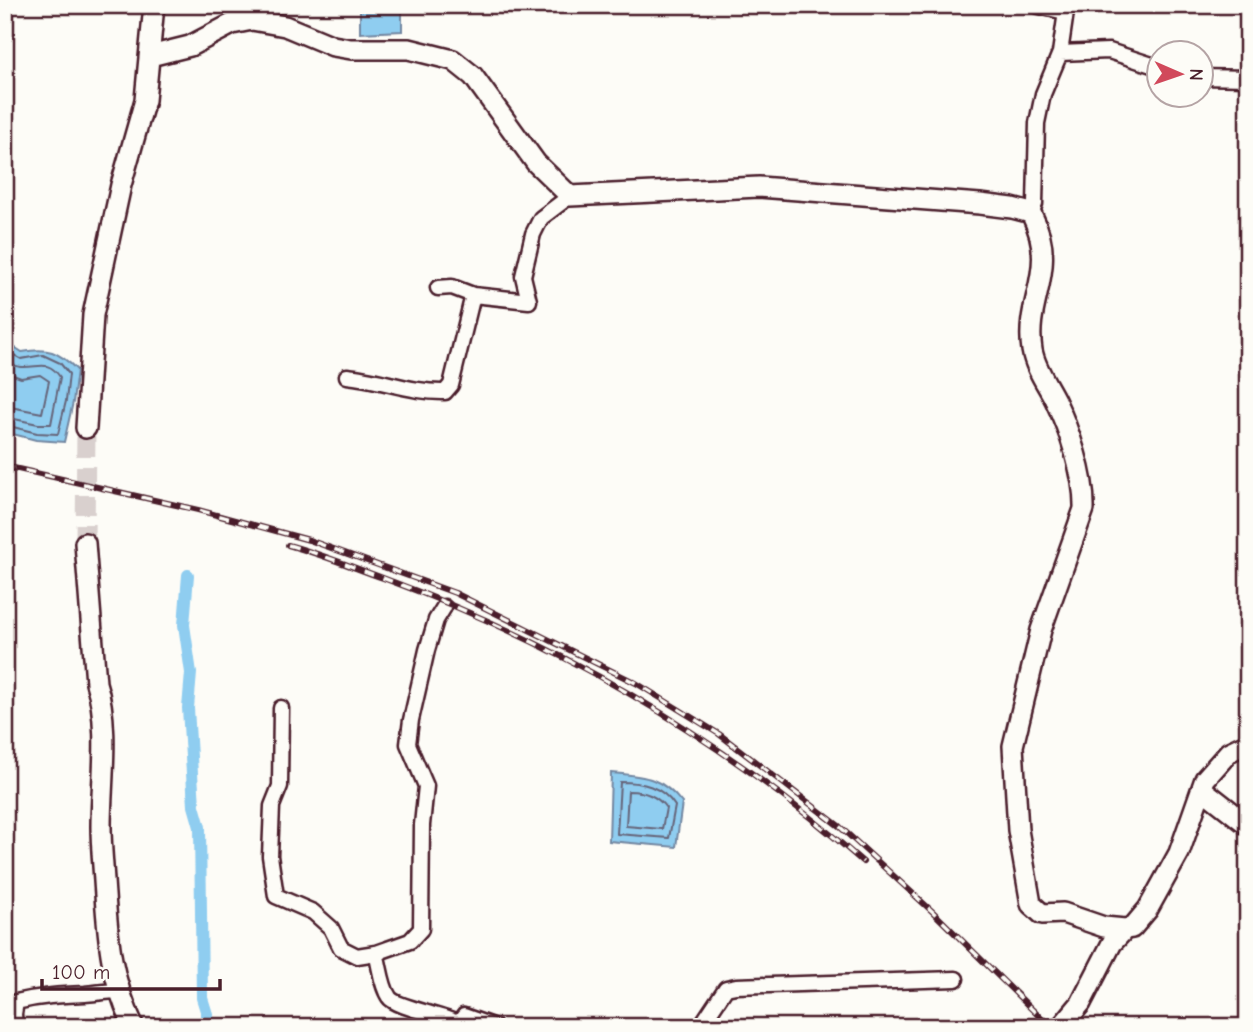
<svg xmlns="http://www.w3.org/2000/svg" width="1253" height="1032" viewBox="0 0 1253 1032" font-family="'Comic Neue',sans-serif">
	<style>
		.water { fill: #8fcdf0; stroke: #7387a1; stroke-width: 2 }
		.lines { fill: none; stroke-linecap: round; stroke-linejoin: round }
		.shore { stroke: #66657a; stroke-width: 2 }
		.canal { stroke: #8fcdf0; stroke-width: 12 }
		.secondary-tunnel { stroke: #d9d0ce; stroke-width: 19; stroke-dasharray: 19 10; stroke-linecap: butt }
		.street-casing { stroke: #4a1f2b; stroke-width: 19 }
		.secondary-casing { stroke: #4a1f2b; stroke-width: 24 }
		.street { stroke: #fdfcf7; stroke-width: 14 }
		.secondary { stroke: #fdfcf7; stroke-width: 19 }
		.rail-casing { stroke: #4a1f2b; stroke-width: 6 }
		.rail { stroke: #fdfcf7; stroke-width: 3.5; stroke-dasharray: 10; stroke-linecap: butt }
	</style>
	<rect width="100%" height="100%" fill="#fdfcf7"/>
	<filter id="ink" filterUnits="userSpaceOnUse"><feTurbulence type="fractalNoise" baseFrequency=".0143" numOctaves="2"/><feDisplacementMap in="SourceGraphic" scale="14" xChannelSelector="R" yChannelSelector="G"/><feConvolveMatrix kernelMatrix="1 2 1 2 8 2 1 2 1" color-interpolation-filters="sRGB"/></filter>
	<g filter="url(#ink)">
		<path class="water" d="M360,5h42v26l-42,2z
			M5,341l17,11c26,-5 36,-1 55,18l-4,32 -9,40 -28,-2 -31,-8z
			M611,773c32,3 50,3 71,30l-6,44 -67,-6z"/>
		<g class="lines">
			<path class="shore" d="M5,350l16,9 22,-4 17,8 9,11 -3,27 -8,33 -21,-1 -32,-8
				M5,360c6,3 10,7 17,7 17,1 26,-8 38,10l-9,47h-13l-33,-7
				M5,372l16,6 19,-3 9,6 -7,32 -37,-7
				M620,782c22,0 42,4 55,24l-6,32 -52,-4z
				M628,791c15,0 29,4 38,17l-4,21 -36,-3z"/>
			<path class="canal" d="M188,575l-4,50 7,48 -3,35 6,98 6,21 2,171 9,29"/>
			<path class="secondary-tunnel" d="M85,543l1,-115"/>
			<g class="street-casing">
				<path id="street" d="M1035,5l30,7
					M1060,53l49,-2 49,16
					M1200,77l48,1
					M1031,213l4,-9 2,-81 6,-29 17,-41 7,-48
					M438,288l14,-1 21,8 56,6 -6,-25 10,-42 8,-16 29,-22
					M347,376c33,3 65,17 98,16l6,-7 22,-90
					M281,708l-1,78 -8,20 -2,50 6,40 37,16 18,16 10,20 16,8 19,-3 34,-12 11,-12 1,-104 4,-39 -18,-42 3,-24 16,-70 9,-30 8,-13
					M376,953c4,13 5,32 13,44 6,10 53,18 68,26
					M15,1027l-1,-13 2,-12c24,-6 45,-7 69,-8 12,-1 22,-3 35,-3
					M456,1027l8,-11 31,11
					M700,1027l26,-39 10,-2 220,-7"/>
			</g>
			<g class="secondary-casing">
				<path id="secondary" d="M150,56l40,-10 42,-22 20,-4 33,6 48,20 18,3h58l44,11 20,16 63,87 34,33 189,-9 221,17 32,4 19,5c29,57 -7,86 1,137 3,18 15,34 23,50 14,29 30,76 29,109l-43,121 -28,116 5,84 13,74 11,10 21,-1 41,14 21,2
					M86,428l7,-113 28,-130 24,-85 9,-95
					M85,543l11,140c14,43 5,99 5,144 0,18 2,36 3,54 4,56 5,93 30,146
					M1202,789l46,36
					M1061,1027l20,-24 31,-60 13,-14 7,-1 16,-19 31,-56 26,-74 24,-27 19,-9"/>
			</g>
			<use href="#street" class="street"/>
			<use href="#secondary" class="secondary"/>
			<g class="rail-casing">
				<path id="rail" d="M5,466l193,44 111,30 146,53 181,90 83,51 120,92 94,86 117,115
					M288,545c33,9 64,22 95,33 176,65 339,160 480,284"/>
			</g>
			<use href="#rail" class="rail"/>
		</g>
	</g>
	<rect width="1253" height="1032" fill="none" stroke="#fdfcf7" stroke-width="28"/>
	<rect x="14" y="14" width="1225" height="1004" fill="none" stroke="#4a1f2b" stroke-width="2.5" filter="url(#ink)"/>
	<g transform="translate(1180 74) rotate(92)"><circle r="33" fill="#fdfcf7" stroke="#b5a4a5" stroke-width="2"/>
	<path d="M0-5L12 26L0 18L-12 26Z" fill="#d1495b"/>
	<text y="-10" font-size="19" font-weight="bold" text-anchor="middle" fill="#4a1f2b">N</text>
	</g>
	<path d="M42 979v10h178v-10" fill="none" stroke="#4a1f2b" stroke-width="3.5"/>
	<text x="52" y="979" font-size="21" fill="#4a1f2b" stroke="#fdfcf7" stroke-width="5" paint-order="stroke">100 m</text>
</svg>
